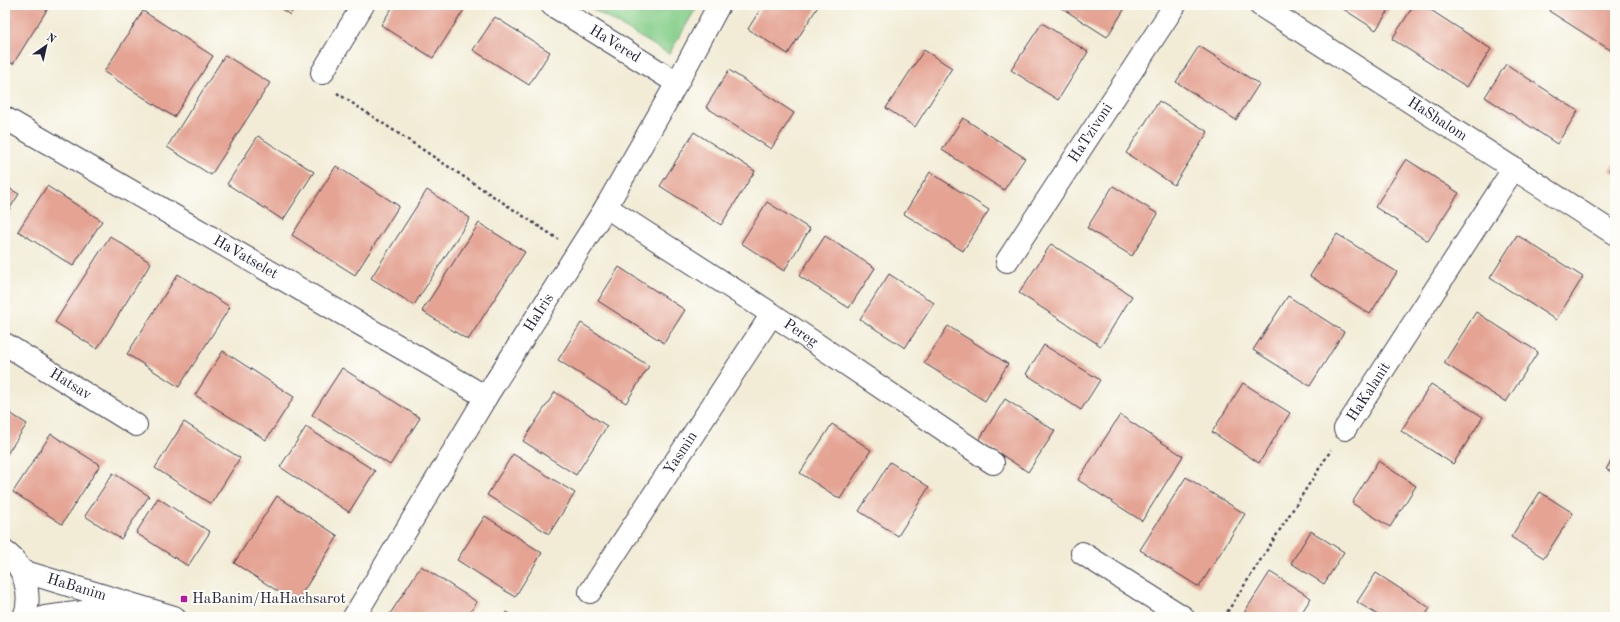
<svg xmlns="http://www.w3.org/2000/svg" width="1620" height="622" viewBox="0 0 1620 622" font-family="'Old Standard TT',serif">
	<style>
		.green { fill: #87cf8b; stroke: #547863 }
		.building { fill: #e4a393 }
		.lines { fill: none; stroke-linecap: round; stroke-linejoin: round }
		.minor-casing { stroke: #414052; stroke-width: 24 }
		.path { stroke: #414052; stroke-width: 2.5; stroke-dasharray: 3 3; stroke-linecap: butt }
		.minor { stroke: #fff; stroke-width: 22 }
		.poi-dot { fill: #b5179e; stroke: #fdfcf7; stroke-width: 1.5 }
		.labels { text-anchor: middle; dominant-baseline: central; stroke-width: 4; stroke-linejoin: round; paint-order: stroke }
		.street-label { font-size: 15px; fill: #22223b; stroke: #fdfcf7 }
		.poi-label { font-size: 15px; fill: #22223b; stroke: #fdfcf7; text-anchor: start }
	</style>
	<rect width="100%" height="100%" fill="#fdfcf7"/>
	<filter id="ink" filterUnits="userSpaceOnUse"><feTurbulence type="fractalNoise" baseFrequency=".025" numOctaves="2"/><feDisplacementMap in="SourceGraphic" scale="8" xChannelSelector="R" yChannelSelector="G"/><feConvolveMatrix kernelMatrix="1 2 1 2 8 2 1 2 1" color-interpolation-filters="sRGB"/></filter>
	<filter id="wash" filterUnits="userSpaceOnUse"><feTurbulence type="fractalNoise" baseFrequency=".012" numOctaves="4" result="noise"/><feDisplacementMap in="SourceGraphic" scale="16" xChannelSelector="R" yChannelSelector="G"/><feGaussianBlur stdDeviation="0.9" result="paint"/><feColorMatrix in="noise" values="0 0 0 0 0 0 0 0 0 0 0 0 0 0 0 0 0 1.4 0 .05"/><feComposite in="paint" operator="in"/></filter>
	<g filter="url(#wash)">
		<rect width="100%" height="100%" fill="#f2ecd6"/>
		<path class="green" d="M586,5h112l-29,49z"/>
		<g id="blocks">
			<path class="building" d="M5,5h45l-37,59 -8,-5z
				M275,5h22l-7,10z
				M394,5h73l-34,53 -52,-33z
				M763,5h50l4,3 -29,46 -40,-25z
				M1057,5h70l-20,32z
				M1337,5h55l-16,25z
				M1414,5h9l68,44 -24,38 -75,-48z
				M1553,5h62v48l-66,-42z
				M143,11l70,45 -39,61 -70,-45z
				M495,17l55,35 -21,33 -56,-35z
				M1042,23l46,29 -30,48 -47,-30z
				M1199,46l60,38 -23,36 -60,-38z
				M924,50l28,18 -37,59 -29,-19z
				M225,55l45,28 -59,92 -44,-28z
				M1506,64l72,47 -21,33 -72,-47z
				M729,70l65,43 -23,36 -65,-42z
				M1159,101l49,31 -34,53 -48,-32z
				M963,118l62,40 -21,32 -62,-40z
				M694,132l61,39 -34,54 -61,-39z
				M258,136l56,36 -31,48 -56,-36z
				M1406,159l53,34 -31,48 -53,-34z
				M1615,161v13l-6,-4z
				M336,166l63,40 -44,69 -63,-40z
				M930,172l59,38 -26,41 -59,-37z
				M5,186l14,8 -14,22z
				M47,186l55,35 -29,45 -55,-35z
				M1113,186l45,28 -26,42 -45,-28z
				M427,190l43,28 -56,87 -43,-27z
				M767,202l43,27 -26,42 -43,-28z
				M479,223l46,29 -57,88 -46,-29z
				M1337,234l60,38 -27,42 -60,-38z
				M1517,235l66,42 -27,43 -66,-42z
				M110,236l41,27 -54,86 -42,-27z
				M825,236l50,32 -26,40 -50,-32z
				M1051,244l81,52 -31,50 -82,-53z
				M619,267l66,43 -21,33 -66,-42z
				M178,274l52,33 -51,80 -52,-33z
				M889,274l45,29 -29,45 -45,-29z
				M1288,296l56,36 -34,54 -57,-36z
				M1476,312l62,40 -32,50 -62,-39z
				M581,323l68,43 -23,37 -68,-43z
				M948,326l60,38 -23,37 -61,-38z
				M1044,345l56,35 -19,30 -55,-36z
				M223,351l71,46 -28,43 -71,-45z
				M342,368l78,50 -30,47 -78,-50z
				M1243,383l47,30 -31,50 -47,-31z
				M1431,384l52,33 -30,47 -52,-33z
				M555,392l52,34 -31,49 -53,-34z
				M1005,399l50,32 -27,41 -49,-32z
				M5,410l22,14 -22,33z
				M1120,415l63,41 -41,65 -64,-41z
				M184,422l56,36 -29,46 -56,-36z
				M832,424l39,26 -31,49 -40,-26z
				M306,427l69,44 -26,41 -69,-45z
				M51,434l49,31 -38,59 -49,-32z
				M513,454l62,39 -26,41 -62,-39z
				M1615,455v19l-9,-5z
				M1378,461l38,25 -26,41 -38,-24z
				M890,462l39,25 -31,49 -39,-25z
				M113,473l36,23 -28,43 -36,-23z
				M1186,477l59,37 -46,73 -59,-37z
				M1540,492l33,21 -29,45 -33,-21z
				M277,496l61,40 -42,67 -62,-40z
				M158,498l52,34 -22,34 -52,-33z
				M485,516l57,37 -27,44 -58,-37z
				M1311,531l33,21 -20,32 -33,-21z
				M421,566l56,36 -10,15h-79z
				M1270,572l41,26 -12,19 -57,-1z
				M1376,573l54,35 -6,9h-43l-24,-15z
				M507,612l8,5h-11z"/>
		</g>
	</g>
	<g filter="url(#ink)">
		<use href="#blocks" fill-opacity="0" stroke="#414052" stroke-width="1"/>
		<g class="lines">
			<g class="minor-casing">
				<g id="minor">
					<path id="s1" d="M552,5l125,78"/>
					<path id="s2" d="M1260,5l355,229"/>
					<path d="M322,73l41,-68"/>
					<path id="s3" d="M5,118l481,279"/>
					<path id="s4" d="M606,207l166,107 221,149"/>
					<path id="s5" d="M1007,261l168,-256"/>
					<path id="s6" d="M5,344l131,81"/>
					<path id="s7" d="M1345,429l169,-261"/>
					<path d="M5,552c19,13 28,44 19,65"/>
					<path d="M1082,553l101,64"/>
					<path id="s8" d="M22,571l152,46"/>
					<path id="s9" d="M590,592l182,-278"/>
					<path d="M45,617l46,-6h38"/>
					<path id="s10" d="M354,617l132,-220 120,-190 71,-124 42,-78"/>
				</g>
			</g>
			<path class="path" d="M337,93l221,146
				M1224,617l107,-167"/>
			<use href="#minor" class="minor"/>
		</g>
	</g>
	<rect class="poi-dot" x="180" y="595" width="8" height="8" rx="2"/>
	<g class="labels">
		<g class="street-label">
			<text stroke="none"><textPath href="#s1" startOffset="74">HaVered</textPath></text>
			<text stroke="none"><textPath href="#s2" startOffset="211">HaShalom</textPath></text>
			<text stroke="none"><textPath href="#s5" startOffset="153">HaTzivoni</textPath></text>
			<text stroke="none"><textPath href="#s3" startOffset="278">HaVatselet</textPath></text>
			<text stroke="none"><textPath href="#s10" startOffset="356">HaIris</textPath></text>
			<text stroke="none"><textPath href="#s4" startOffset="232">Pereg</textPath></text>
			<text stroke="none"><textPath href="#s6" startOffset="77">Hatsav</textPath></text>
			<text stroke="none"><textPath href="#s7" startOffset="44">HaKalanit</textPath></text>
			<text stroke="none"><textPath href="#s9" startOffset="166">Yasmin</textPath></text>
			<text stroke="none"><textPath href="#s8" startOffset="57">HaBanim</textPath></text>
		</g>
		<g class="poi-label">
			<text x="192" y="599">HaBanim/HaHachsarot</text>
		</g>
	</g>
	<rect width="1620" height="622" fill="none" stroke="#fdfcf7" stroke-width="20"/>
	<g transform="translate(46 46) rotate(34)" stroke="#fdfcf7" stroke-width="3" paint-order="stroke">
	<path d="M0-3L7 15L0 10L-7 15Z" fill="#22223b"/>
	<text y="-6" font-size="11" font-weight="bold" text-anchor="middle" fill="#22223b">N</text>
	</g>
</svg>
